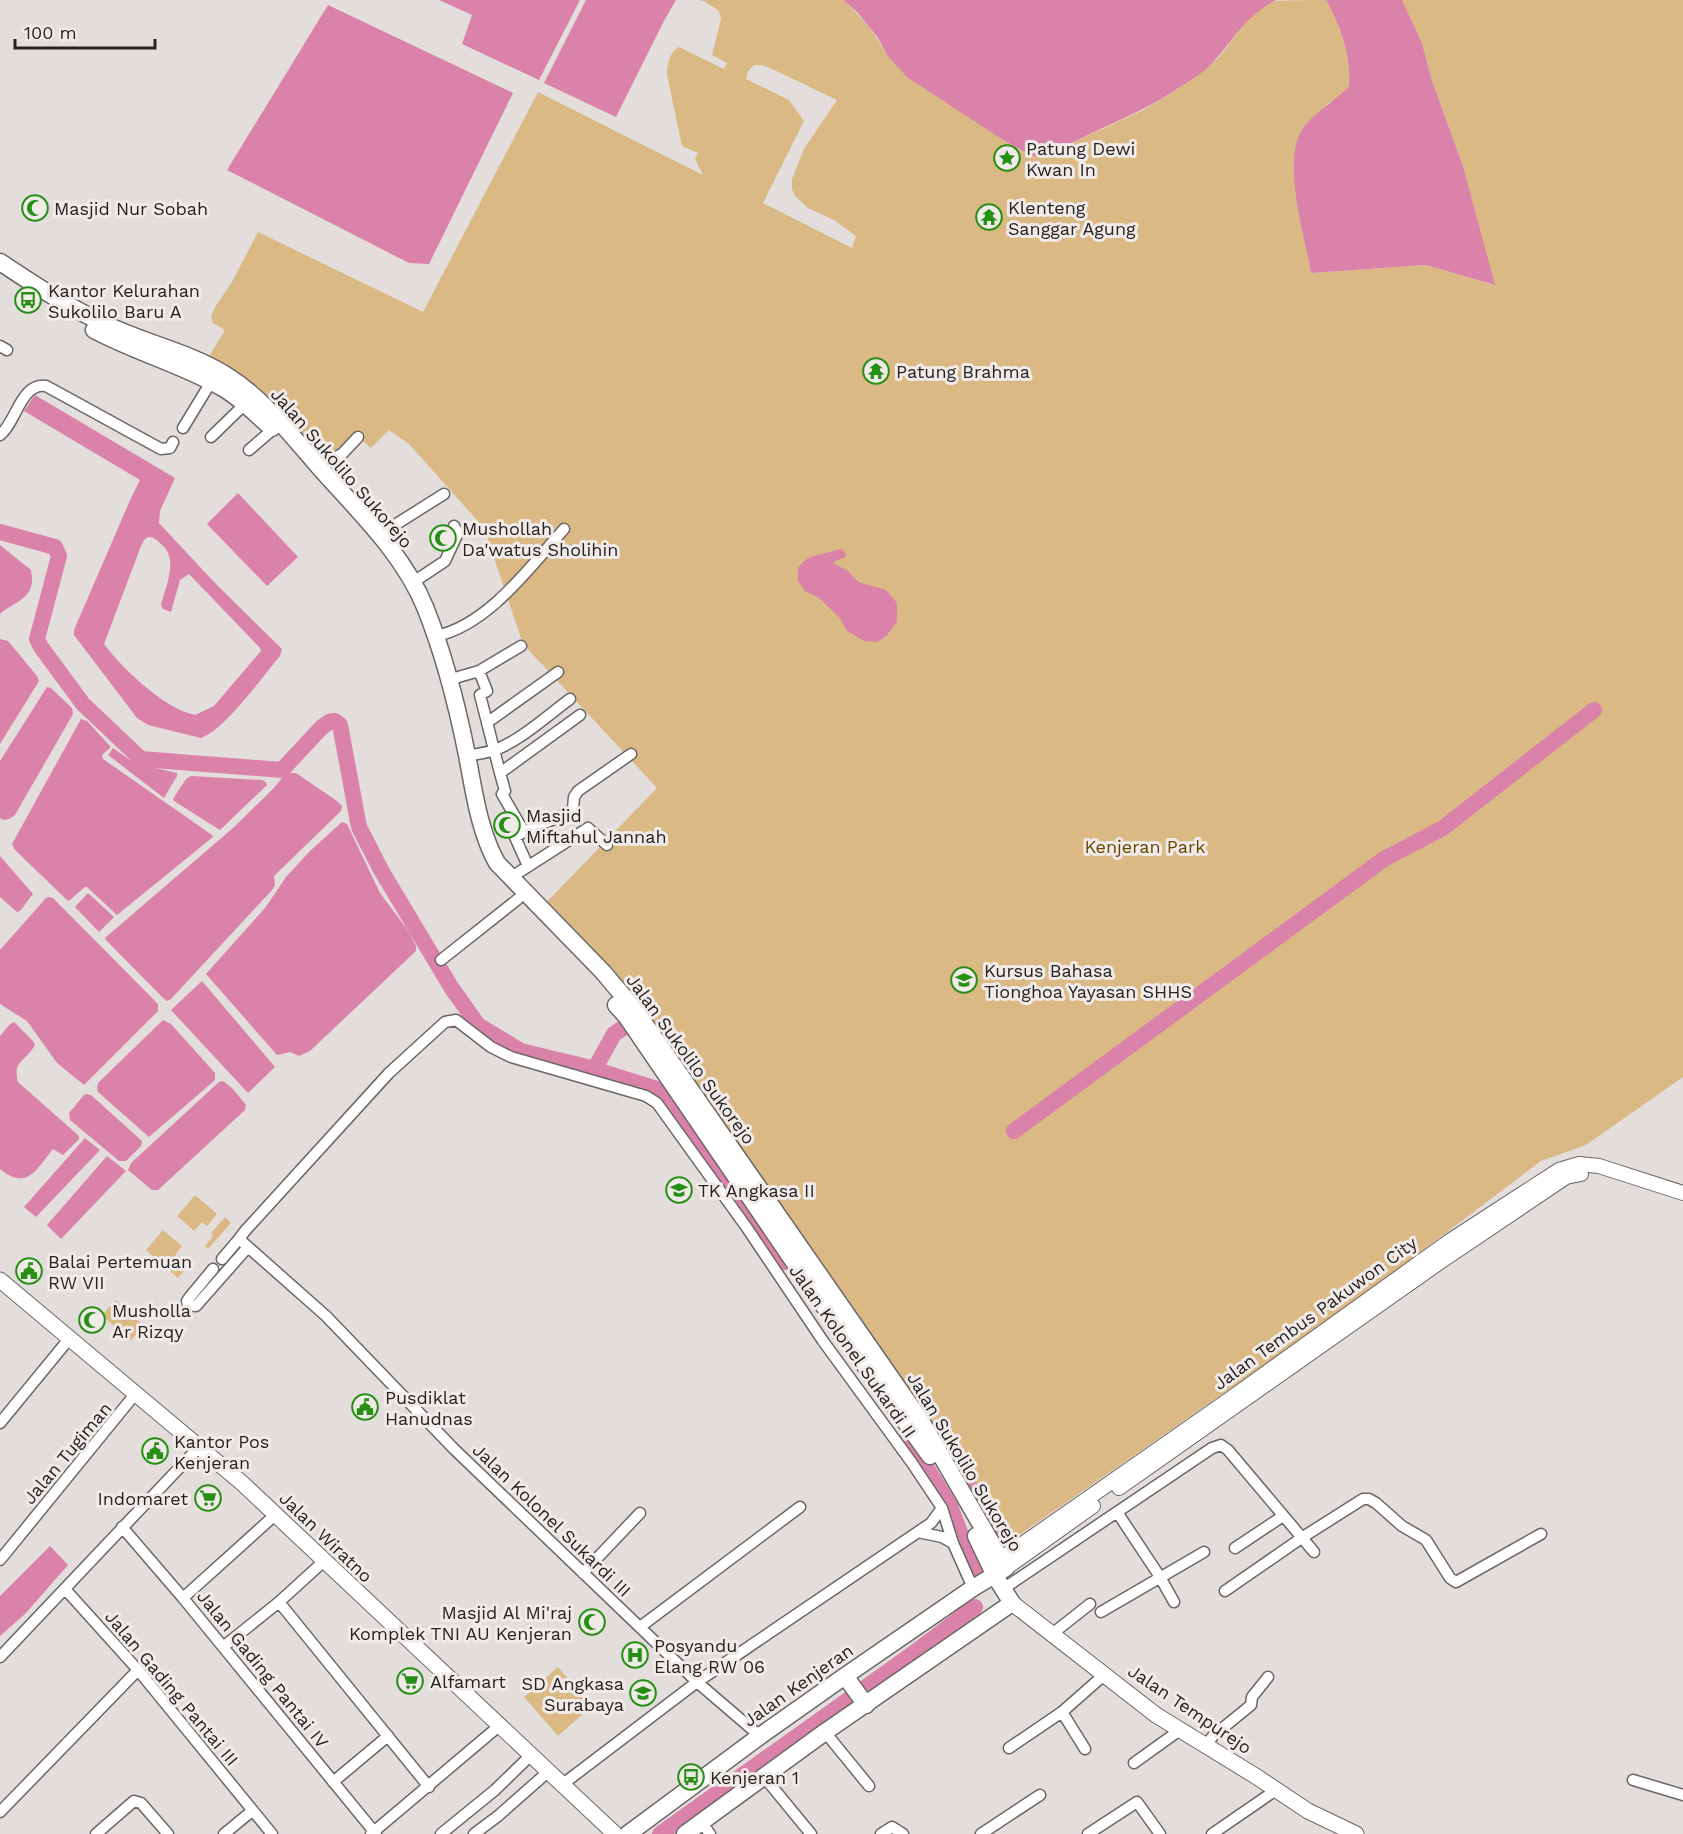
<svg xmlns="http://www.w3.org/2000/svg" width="1683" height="1834" viewBox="0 0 1683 1834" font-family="'Work Sans',sans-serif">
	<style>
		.green { fill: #dbb985; fill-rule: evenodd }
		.water { fill: #da82aa; fill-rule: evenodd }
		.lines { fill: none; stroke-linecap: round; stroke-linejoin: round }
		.river { stroke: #da82aa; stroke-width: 16 }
		.minor-casing { stroke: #6c6766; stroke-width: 13 }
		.tertiary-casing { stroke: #6c6766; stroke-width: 16 }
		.secondary-casing { stroke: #6c6766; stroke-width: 17 }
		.primary-casing { stroke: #6c6766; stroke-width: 19 }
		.minor { stroke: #fff; stroke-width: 10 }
		.tertiary { stroke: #fff; stroke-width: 14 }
		.secondary { stroke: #fff; stroke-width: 15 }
		.primary { stroke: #fff; stroke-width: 16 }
		.labels { text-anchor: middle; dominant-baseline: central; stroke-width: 6; stroke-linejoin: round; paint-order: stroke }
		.poi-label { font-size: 18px; fill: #262423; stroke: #f0ebe9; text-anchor: start }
		.street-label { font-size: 18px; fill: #262423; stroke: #f0ebe9 }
		.park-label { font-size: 18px; fill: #684600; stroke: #f0ebe9 }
	</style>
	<rect width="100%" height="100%" fill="#e3dddc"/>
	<path class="green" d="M697,0h146c18,16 32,33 44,55l116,85 29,16 14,2c30,-20 63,-31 95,-47 25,-13 47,-29 69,-46 24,-18 32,-53 65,-64 12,-1 37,-1 51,-1 15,27 25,55 23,86l-11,12 -11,6 -18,159 2,10 115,-8 68,20 -31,-119 -31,-85 -10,-38 -20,-43h281v1077l-97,68 -45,16 -197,149 -348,241 -34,-60 -362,-521 -59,-62 116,-120 -134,-144 -39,-116 -75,-84 -20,-14 -18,18 -13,-11 -38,30 -112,-109 17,-28 -12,-7 -2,-6 4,-10 17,-25 26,-50 165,80 115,-220 165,83 -8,-16 3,-6 -16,-7 -15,-71c0,-11 2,-22 12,-28l45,22 3,-6 -15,-8 9,-36 -2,-8 -15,-10zM754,65h7l7,2 69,33 -33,49 -12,30v10l3,7 13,12 26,12 22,16 -4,12 -89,-45 41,-82 -15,-21 -43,-21 2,-8z
		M195,1195l22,19 -10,12 -5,-4 -8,9 -17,-15z
		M225,1217l6,6 -23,26 -3,-3 8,-10 -2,-3z
		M163,1230l19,16 -7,9 13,11 -10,12 -32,-28z
		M116,1300l28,26 -14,15 -28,-26z
		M558,1667l34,39 -34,30 -34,-39z"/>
	<path class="water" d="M439,0h141l-41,80 -77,-36 10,-29z
		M586,0h90l-11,19 -49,98 -72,-34z
		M843,0h433c-33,18 -38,35 -62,61 -9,11 -25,20 -37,28 -41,28 -90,42 -131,69l-14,-2 -29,-16 -96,-63 -20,-22 -9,-17 -21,-26z
		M1326,0h76l20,43 10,38 31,85 32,119 -69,-20 -115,8c-6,-37 -31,-115 -7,-146 13,-17 32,-26 45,-41 2,-31 -8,-59 -23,-86z
		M328,5l185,88 -84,171 -20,-1 -182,-93z
		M35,395l140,83 -15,33 -1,12 55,59 68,67 -2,7c-18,21 -55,74 -79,82l-53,-13 -11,-7 -63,-83v-5l57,-132 9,-18 -116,-69zM148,537c6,0 9,3 13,7 18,15 5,41 0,61l2,4 8,3 9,-32 9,-6 71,74 1,3 -47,55 -19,9c-32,-7 -72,-46 -91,-71l37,-98 3,-6z
		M238,493l60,64 -31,29 -60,-62z
		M0,545l31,25c6,29 -15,30 -31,44z
		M841,549l4,3 1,5 -11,4 -2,2 15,8 10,11 28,8 11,13v19l-6,8 -5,6 -9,6 -13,-1 -17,-10 -8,-14 -20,-19 -14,-7 -7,-10v-13l5,-6 7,-5z
		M0,639l8,2 29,35 2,5 -39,63z
		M47,687l4,1 21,20 1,6 -58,101 -6,4 -6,1 -3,-2v-57z
		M81,719l6,2 23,25v2l-8,7 1,4 109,76 1,2 -96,78 -30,-28h-2l-16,14 -2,-1 -52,-50 -3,-6z
		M113,748l17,12 12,5 35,8v3l-13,22 -56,-43z
		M290,773h6l41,28 5,5 -1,5 -67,65 1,9 -2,4 -102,110 -4,2 -4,-3 -58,-59 1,-2 127,-109 40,-39 10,-12z
		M191,776l71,4 4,2 1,3 -47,45 -46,-29 -1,-2 13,-20z
		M342,822l5,2 33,69 29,39 7,14v5l-106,100 -11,5 -9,-4 -13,3 -71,-81 59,-66 21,-31 24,-26z
		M0,856l33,38 -13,17 -3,1 -17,-15z
		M88,893l26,24 -15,15 -24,-25z
		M49,897l4,1 105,106v7l-74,74 -27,-22 -30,-42 -27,-17v-54l46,-52z
		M202,981l73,86 -27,26 -77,-83z
		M163,1020l8,4 44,49v7l-66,57 -51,-45 -1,-4 1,-5z
		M14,1022l19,19 2,4c-9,16 -23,16 -17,37l61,54v3l-16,16 -10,-6c-17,21 -26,42 -53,20v-133l10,-12z
		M223,1081l10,8 13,16 -1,5 -87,80h-6l-24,-20 3,-7 88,-81z
		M87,1094l4,1 51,46 -1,5 -15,15h-7l-49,-41 -1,-7 15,-18z
		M85,1138l15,12 -64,67 -12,-10z
		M107,1156l19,15 -65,68 -14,-14z
		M50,1546l18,19 -43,49 -25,22v-40z"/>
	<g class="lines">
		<path class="river" d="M0,532l55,15 4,9 -22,83 4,8 42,57 58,55 141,11 39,-42 8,-6 6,-1 5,4 19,102 22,43 70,117 27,38 43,26 62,15 80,25 122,171
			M594,1070l20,-36 27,-18
			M1014,1131l370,-272 59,-31 151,-118
			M907,1436l43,70 26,68
			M946,1450l25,39 25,47
			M660,1834l258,-184 57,-43"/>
		<g class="minor-casing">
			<path id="minor" d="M0,346l7,4
				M183,428l31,-51
				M0,435c16,-12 21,-53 46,-49l115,63 9,-1 3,-6
				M211,437l37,-36
				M249,450l29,-25
				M320,467l23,-14 15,-16
				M379,535l65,-41
				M412,583l33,-22 13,-28 -4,-7
				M436,636c52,-11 94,-69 128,-107
				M479,671l8,20 -7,4 20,78
				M448,680l31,-9 42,-25
				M488,722l70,-50
				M467,756c9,-2 19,-3 28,-6 26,-10 52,-34 75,-51
				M524,832l44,-19 5,-4 1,-12 4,-6 53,-37
				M528,866l-13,-29 9,-5 -22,-38 3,-3 -5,-18 80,-58
				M510,878l78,-50 19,17
				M441,960l77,-61
				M222,1259l17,-20
				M213,1269l-24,29 -2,3 1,4 8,1 52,-59
				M0,1423l69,-84
				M1117,1512l43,65 14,25
				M122,1527l61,71 193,236
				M918,1532l24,5 11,6
				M1235,1548l48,-32
				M0,1560l136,-167
				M583,1573l57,-60
				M65,1589l73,81 134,164
				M1003,1589l209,-141 9,-3 7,5 86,102
				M1225,1591l78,-54 60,-38h6l7,4 26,23 24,14 24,38 6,4 85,-48
				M183,1598l92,-83
				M279,1602l150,185
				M1101,1612l103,-60
				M640,1627l160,-120
				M1052,1634l38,-30
				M223,1647l56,-45 44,-40
				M0,1657l200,-211
				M1062,1712l23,37
				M825,1732l44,54
				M760,1736l-63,-54 -243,-233 -128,-133 -87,-77 6,-8 144,-158 56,-51 11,-2 35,27 20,10 135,39 11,7 90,125 76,113 89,122 30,45 11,35 20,45
				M1206,1745l7,-9 38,-31 1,-8 16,-20
				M1009,1748l53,-36 42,-37
				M1134,1763l46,-33
				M765,1778l46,56
				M1633,1780l50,15
				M333,1782l55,-46
				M563,1784l134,-102 221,-150 13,-9 11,-15
				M0,1812l138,-142
				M702,1823l8,11
				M96,1834l38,-33 7,2 27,31
				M224,1834l28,-23
				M371,1834l128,-108
				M441,1834l54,-44 36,-35
				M474,1834l24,-18 51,-45
				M881,1834l11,-7 11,7
				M981,1834l59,-39
				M1088,1834l49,-32 23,32
				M1212,1834l64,-44"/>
		</g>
		<g class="tertiary-casing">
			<path id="tertiary" d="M1119,1488l321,-226 126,-85 15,-3
				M1001,1559l226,-158 224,-161 108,-70 20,-6 20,2 84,27
				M1006,1568l87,-62"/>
		</g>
		<g class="secondary-casing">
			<path id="secondary" d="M0,1280l242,203 373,351
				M1012,1603l144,112 101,62 51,34 48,23"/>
		</g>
		<g class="primary-casing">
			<path id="primary" d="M0,262c33,22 68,45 105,62 39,19 84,28 121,51 37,23 65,60 93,92 38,43 84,86 106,140 19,47 32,98 42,148 7,36 12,76 30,108l106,109 32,38 286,411 85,147 -33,20 -128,88 -85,60 -132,98
				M94,330c41,22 86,34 127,57 19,10 35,28 51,41
				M616,1005l10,11 228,334 76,106
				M845,1676l21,29
				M685,1834l140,-102 187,-129 -17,-27 -19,-40"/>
		</g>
		<use href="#minor" class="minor"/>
		<use href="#tertiary" class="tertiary"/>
		<use href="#secondary" class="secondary"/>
		<use href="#primary" class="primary"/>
	</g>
	<defs>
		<g id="sight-ring" transform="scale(1.35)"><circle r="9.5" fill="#f0ebe9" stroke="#259014" stroke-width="1.5"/><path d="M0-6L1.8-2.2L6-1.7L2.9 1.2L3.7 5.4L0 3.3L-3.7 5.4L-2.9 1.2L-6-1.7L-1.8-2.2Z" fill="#259014"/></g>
		<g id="mosque-ring" transform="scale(1.35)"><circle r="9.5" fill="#f0ebe9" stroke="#259014" stroke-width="1.5"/><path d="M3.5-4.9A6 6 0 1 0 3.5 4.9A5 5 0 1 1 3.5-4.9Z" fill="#259014"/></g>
		<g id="temple-ring" transform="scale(1.35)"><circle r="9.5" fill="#f0ebe9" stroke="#259014" stroke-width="1.5"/><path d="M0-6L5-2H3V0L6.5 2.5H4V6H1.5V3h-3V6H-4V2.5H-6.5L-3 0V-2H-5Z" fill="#259014"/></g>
		<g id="bus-ring" transform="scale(1.35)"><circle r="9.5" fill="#f0ebe9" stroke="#259014" stroke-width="1.5"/><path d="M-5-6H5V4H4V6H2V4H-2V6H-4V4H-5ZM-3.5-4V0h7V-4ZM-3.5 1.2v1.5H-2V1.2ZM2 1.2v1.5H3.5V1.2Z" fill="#259014"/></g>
		<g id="university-ring" transform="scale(1.35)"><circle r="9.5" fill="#f0ebe9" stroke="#259014" stroke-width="1.5"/><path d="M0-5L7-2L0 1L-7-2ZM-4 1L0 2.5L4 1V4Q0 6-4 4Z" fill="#259014"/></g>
		<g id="school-ring" transform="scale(1.35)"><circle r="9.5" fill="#f0ebe9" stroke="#259014" stroke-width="1.5"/><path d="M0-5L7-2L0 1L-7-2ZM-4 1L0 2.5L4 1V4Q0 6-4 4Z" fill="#259014"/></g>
		<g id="civic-ring" transform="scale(1.35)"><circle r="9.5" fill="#f0ebe9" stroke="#259014" stroke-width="1.5"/><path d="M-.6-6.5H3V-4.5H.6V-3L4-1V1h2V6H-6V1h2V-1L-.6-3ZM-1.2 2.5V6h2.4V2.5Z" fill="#259014"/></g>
		<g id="supermarket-ring" transform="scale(1.35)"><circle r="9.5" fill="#f0ebe9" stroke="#259014" stroke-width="1.5"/><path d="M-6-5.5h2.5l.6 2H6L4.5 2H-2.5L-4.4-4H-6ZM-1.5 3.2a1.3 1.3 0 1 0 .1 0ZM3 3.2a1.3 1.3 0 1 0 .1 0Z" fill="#259014"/></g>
		<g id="hospital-ring" transform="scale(1.35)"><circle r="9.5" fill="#f0ebe9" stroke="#259014" stroke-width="1.5"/><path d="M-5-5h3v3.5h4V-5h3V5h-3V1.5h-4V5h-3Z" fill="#259014"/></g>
	</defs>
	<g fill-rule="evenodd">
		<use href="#sight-ring" x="1007" y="158"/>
		<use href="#mosque-ring" x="35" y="208"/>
		<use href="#temple-ring" x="989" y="217"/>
		<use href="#bus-ring" x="28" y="300"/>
		<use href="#temple-ring" x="876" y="371"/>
		<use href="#mosque-ring" x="443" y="538"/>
		<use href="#mosque-ring" x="507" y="825"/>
		<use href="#university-ring" x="964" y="980"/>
		<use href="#school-ring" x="679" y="1190"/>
		<use href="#civic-ring" x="29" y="1271"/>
		<use href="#mosque-ring" x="92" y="1320"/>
		<use href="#civic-ring" x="365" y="1407"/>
		<use href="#civic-ring" x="155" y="1451"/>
		<use href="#supermarket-ring" x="208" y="1498"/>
		<use href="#mosque-ring" x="592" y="1622"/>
		<use href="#hospital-ring" x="635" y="1655"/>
		<use href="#supermarket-ring" x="410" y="1681"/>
		<use href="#school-ring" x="643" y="1693"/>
		<use href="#bus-ring" x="691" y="1777"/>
	</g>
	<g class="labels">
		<g class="poi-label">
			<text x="1026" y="148">Patung Dewi<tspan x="1026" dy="21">Kwan In</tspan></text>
			<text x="1008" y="207">Klenteng<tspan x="1008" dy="21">Sanggar Agung</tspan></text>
			<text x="54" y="208">Masjid Nur Sobah</text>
			<text x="48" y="290">Kantor Kelurahan<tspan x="48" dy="21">Sukolilo Baru A</tspan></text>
			<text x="896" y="371">Patung Brahma</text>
			<text x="462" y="528">Mushollah<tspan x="462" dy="21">Da'watus Sholihin</tspan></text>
			<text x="526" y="815">Masjid<tspan x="526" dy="21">Miftahul Jannah</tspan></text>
			<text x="984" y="970">Kursus Bahasa<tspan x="984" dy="21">Tionghoa Yayasan SHHS</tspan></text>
			<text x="698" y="1190">TK Angkasa II</text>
			<text x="48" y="1261">Balai Pertemuan<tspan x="48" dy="21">RW VII</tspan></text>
			<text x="112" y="1310">Musholla<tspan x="112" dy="21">Ar Rizqy</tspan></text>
			<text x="385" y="1397">Pusdiklat<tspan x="385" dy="21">Hanudnas</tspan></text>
			<text x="174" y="1441">Kantor Pos<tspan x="174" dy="21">Kenjeran</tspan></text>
			<text x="188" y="1498" text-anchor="end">Indomaret</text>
			<text x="572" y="1612" text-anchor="end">Masjid Al Mi'raj<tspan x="572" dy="21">Komplek TNI AU Kenjeran</tspan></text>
			<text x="654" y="1645">Posyandu<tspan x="654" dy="21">Elang RW 06</tspan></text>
			<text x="430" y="1681">Alfamart</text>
			<text x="624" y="1683" text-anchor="end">SD Angkasa<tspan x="624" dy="21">Surabaya</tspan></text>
			<text x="710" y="1777">Kenjeran 1</text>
		</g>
		<g class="street-label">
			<text transform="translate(342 468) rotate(49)">Jalan Sukolilo Sukorejo</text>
			<text transform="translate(691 1059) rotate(54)">Jalan Sukolilo Sukorejo</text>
			<text transform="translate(1315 1313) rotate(-36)">Jalan Tembus Pakuwon City</text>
			<text transform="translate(853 1351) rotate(55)">Jalan Kolonel Sukardi II</text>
			<text transform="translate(67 1453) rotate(-50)">Jalan Tugiman</text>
			<text transform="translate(965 1462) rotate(59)">Jalan Sukolilo Sukorejo</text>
			<text transform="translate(552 1520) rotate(44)">Jalan Kolonel Sukardi III</text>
			<text transform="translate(326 1537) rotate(44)">Jalan Wiratno</text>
			<text transform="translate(263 1669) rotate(51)">Jalan Gading Pantai IV</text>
			<text transform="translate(798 1685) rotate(-35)">Jalan Kenjeran</text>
			<text transform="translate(172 1688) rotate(50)">Jalan Gading Pantai III</text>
			<text transform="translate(1190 1709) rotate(34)">Jalan Tempurejo</text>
		</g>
		<g class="park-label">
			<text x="1145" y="846">Kenjeran Park</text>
		</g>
	</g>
	<path d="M15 39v9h140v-9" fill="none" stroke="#262423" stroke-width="3"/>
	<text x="24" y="39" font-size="18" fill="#262423" stroke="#f0ebe9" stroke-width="4.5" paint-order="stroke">100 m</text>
</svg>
